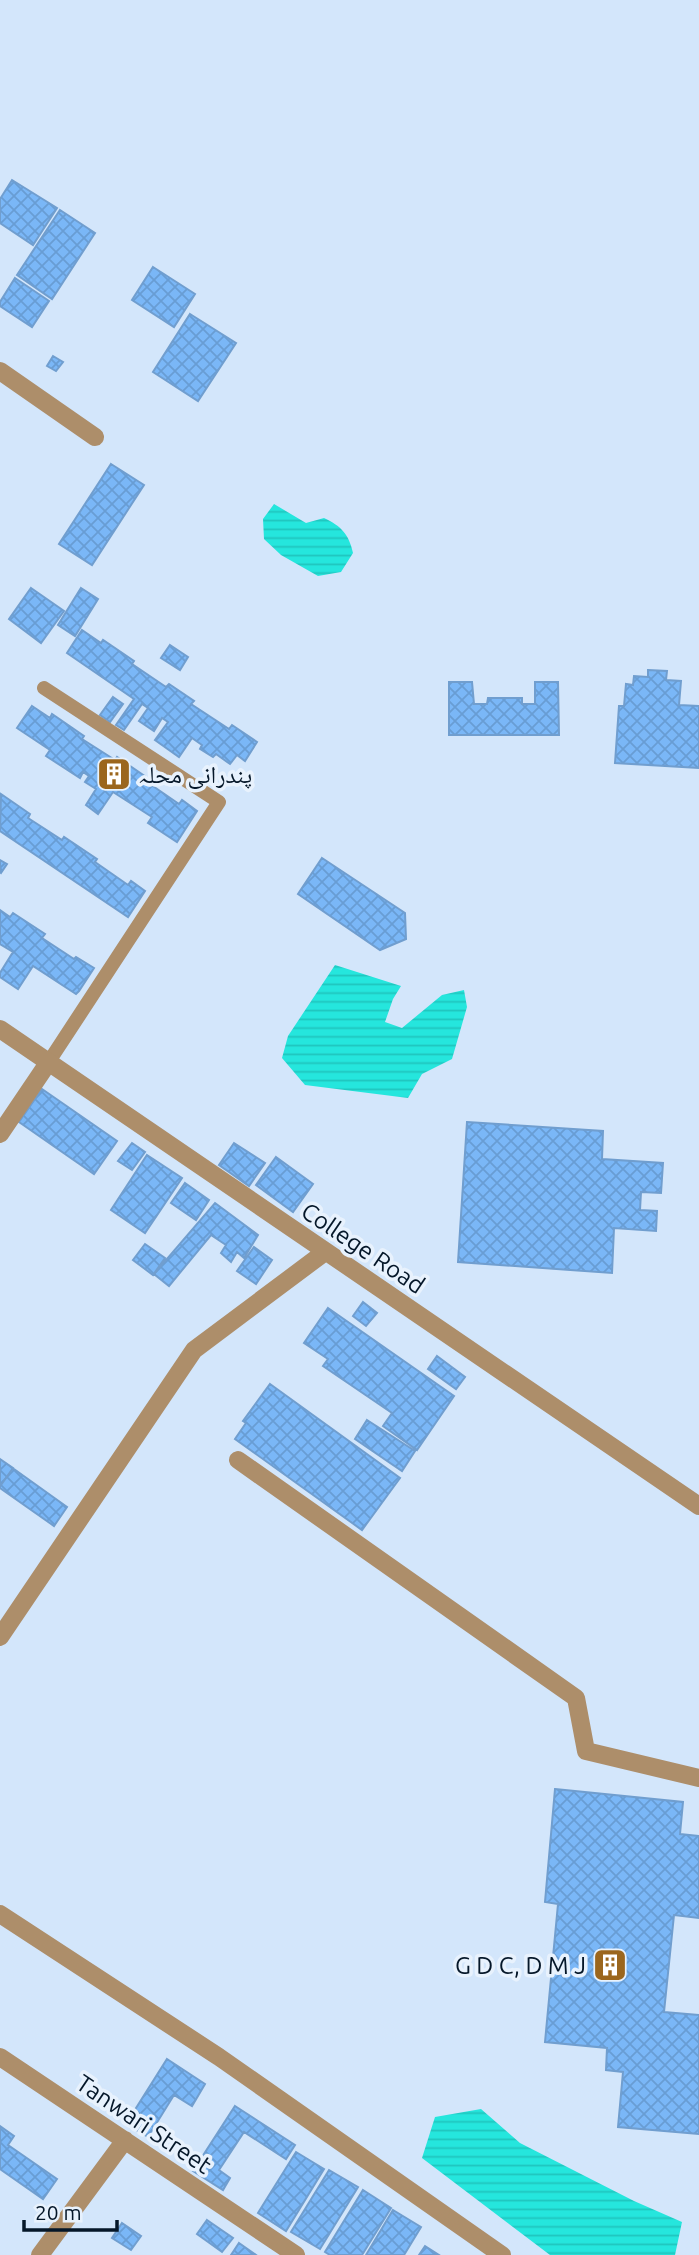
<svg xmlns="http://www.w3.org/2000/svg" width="699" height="2255" viewBox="0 0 699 2255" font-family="Ubuntu,'Noto Naskh Arabic',sans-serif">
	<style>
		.water { fill: url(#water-rules) }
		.building { fill: url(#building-cross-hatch); stroke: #709ecf; stroke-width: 2 }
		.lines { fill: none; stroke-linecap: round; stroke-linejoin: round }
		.lane { stroke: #ad8e6a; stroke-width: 14 }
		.street { stroke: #ad8e6a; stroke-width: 18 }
		.labels { text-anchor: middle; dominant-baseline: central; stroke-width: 7; stroke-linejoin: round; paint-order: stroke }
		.poi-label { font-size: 24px; fill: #051729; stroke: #e8f2fd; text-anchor: start }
		.street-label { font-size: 24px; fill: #051729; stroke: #e8f2fd }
	</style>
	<defs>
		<pattern id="water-rules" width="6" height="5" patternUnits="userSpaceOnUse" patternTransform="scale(1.75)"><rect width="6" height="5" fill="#25e6dd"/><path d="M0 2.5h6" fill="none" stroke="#20c5be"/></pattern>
		<pattern id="building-cross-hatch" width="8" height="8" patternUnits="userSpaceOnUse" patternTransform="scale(1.75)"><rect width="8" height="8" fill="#7ab7f7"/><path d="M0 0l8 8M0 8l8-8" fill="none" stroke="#689dd4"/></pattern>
	</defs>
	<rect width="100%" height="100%" fill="#d3e6fb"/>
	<path class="water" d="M274,504l32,19 18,-5c17,8 25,16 29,35l-12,19 -23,4 -37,-21 -17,-16 -1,-20z
		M335,965l66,21 -8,13 -8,23 17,6 40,-33 22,-5 3,17 -15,52 -30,15 -14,24 -103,-13 -23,-27 6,-22z
		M481,2109l39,34 114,58 48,21 -7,33h-125l-128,-97 13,-41z"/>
	<path class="building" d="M12,180l45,28 -24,37 -33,-22v-24z
		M60,210l35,23 -43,66 -35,-24z
		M153,267l42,27 -21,33 -42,-27z
		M15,278l34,23 -17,26 -32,-21v-4z
		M190,314l46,29 -38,58 -45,-29z
		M53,356l10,6 -7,9 -9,-5z
		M111,464l33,21 -52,80 -33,-21z
		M31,588l33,23 -23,32 -32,-24z
		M81,588l17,11 -23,37 -17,-11z
		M82,630l19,13 2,-3 31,21 -2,3 34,23 3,-3 25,17 -3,3 38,25 3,-4 25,17 -12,19 -8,-6 -7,9 -14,-10 -3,3 -13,-8 2,-4 -10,-7 -13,19 -24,-17 13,-18 -6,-4 -8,13 -15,-10 9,-13 -6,-4 -18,26 -8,-5 18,-26 -67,-46z
		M170,645l18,12 -8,13 -19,-12z
		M648,670l19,1 -1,9 15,1 -2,24 20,1v62l-84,-5 4,-57h5l2,-22 7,1 1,-9 14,1z
		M449,682h23l2,22h13l1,-6h34v6h13v-22h23l1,53h-110z
		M113,697l10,7 -13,18 -10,-7z
		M32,706l18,12 2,-4 32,22 -2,3 33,21 2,-3 32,22 -2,3 32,22 3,-4 15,11 -20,31 -29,-19 4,-6 -39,-25 -15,22 -12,-9 10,-16 -11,-7 4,-6 -6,-4 -3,6 -34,-22 4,-6 -33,-22z
		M1,794l29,20 -2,4 34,22 2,-3 33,22 -2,3 33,23 3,-4 14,10 -17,26 -128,-86z
		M322,858l83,55 1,26 -26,11 -82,-56z
		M0,860l7,4 -6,9 -1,-1z
		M0,910l10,7 3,-4 32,21 -3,4 32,21 2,-2 18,11 -15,23 -3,3 -43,-28 -15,23 -18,-12v-4l13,-21 -13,-8z
		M42,1089l75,52 -23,33 -75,-52z
		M467,1122l136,9 -1,28 61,4 -2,30 -20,-1 -1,18 17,1 -1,20 -42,-3 -2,45 -154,-11z
		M132,1143l13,9 -13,18 -14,-9z
		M234,1143l31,20 -16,23 -30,-21z
		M147,1155l35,23 -37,55 -34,-23z
		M276,1157l37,27 -20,28 -37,-27z
		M185,1183l24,17 -13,20 -25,-17z
		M215,1203l43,32 -14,23 -7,-6 -6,10 -10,-9 5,-8 -15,-10 -42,51 -15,-12z
		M145,1244l20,14 -12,17 -20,-15z
		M254,1247l18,13 -16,24 -19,-13z
		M363,1302l14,11 -11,13 -13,-10z
		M328,1308l126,88 -37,54 -34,-24 9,-13 -69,-47 5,-7 -24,-16z
		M437,1356l28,21 -9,12 -28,-20z
		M270,1384l130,94 -38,52 -127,-91 11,-16 -3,-2z
		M367,1420l48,31 -13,20 -47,-32z
		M0,1459l13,9 -12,17 -1,-1z
		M0,1459l67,48 -13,19 -54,-38z
		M555,1789l128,13 -3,32 19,2v82l-25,-3 -10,97 35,3v119l-81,-7 5,-55 -17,-2 1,-22 -62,-6 13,-138 -13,-2z
		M167,2059l38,25 -13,22 -18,-11 -26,42 -22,-13z
		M235,2106l60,39 -9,14 -42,-27 -25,38 11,8 -7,12 -30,-19z
		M0,2126l14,10 -6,9 49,34 -14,20 -43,-30z
		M296,2152l28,17 -38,62 -28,-18z
		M329,2170l29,17 -38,62 -29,-17z
		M363,2190l28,18 -29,47h-32l-5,-3z
		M393,2210l28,17 -17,28h-38z
		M207,2220l26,18 -11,14 -25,-18z
		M122,2223l19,13 -10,14 -19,-12z
		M239,2243l17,12h-25z
		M425,2246l14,9h-20z"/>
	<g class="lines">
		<path class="lane" d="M44,688l175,114 -171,261"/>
		<path class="street" d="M0,371l95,66
			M0,1029l699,477
			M0,1134l48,-71
			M238,1460l338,238 10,53 113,27
			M0,1637l194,-287 131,-98
			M0,1914l219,143 283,198
			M0,2057l296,198
			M40,2255l85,-115"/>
	</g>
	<defs>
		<g id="building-square" transform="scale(1.75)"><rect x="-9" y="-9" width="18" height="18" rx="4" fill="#9b661d" stroke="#e8f2fd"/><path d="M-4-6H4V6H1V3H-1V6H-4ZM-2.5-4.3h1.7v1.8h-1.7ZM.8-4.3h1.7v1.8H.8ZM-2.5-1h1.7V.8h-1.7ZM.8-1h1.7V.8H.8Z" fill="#fff"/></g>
	</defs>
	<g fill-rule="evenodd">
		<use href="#building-square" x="114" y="774"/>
		<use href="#building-square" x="610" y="1965"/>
	</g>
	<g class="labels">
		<g class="poi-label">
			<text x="138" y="774">پندرانی محلہ</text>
			<text x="586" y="1965" text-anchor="end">G D C, D M J</text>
		</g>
		<g class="street-label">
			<text transform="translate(363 1248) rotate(34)">College Road</text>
			<text transform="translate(144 2124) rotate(34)">Tanwari Street</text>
		</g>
	</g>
	<path d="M24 2220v10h93v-10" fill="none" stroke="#051729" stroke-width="3.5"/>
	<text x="35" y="2220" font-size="21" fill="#051729" stroke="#e8f2fd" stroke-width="5" paint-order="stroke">20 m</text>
</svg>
